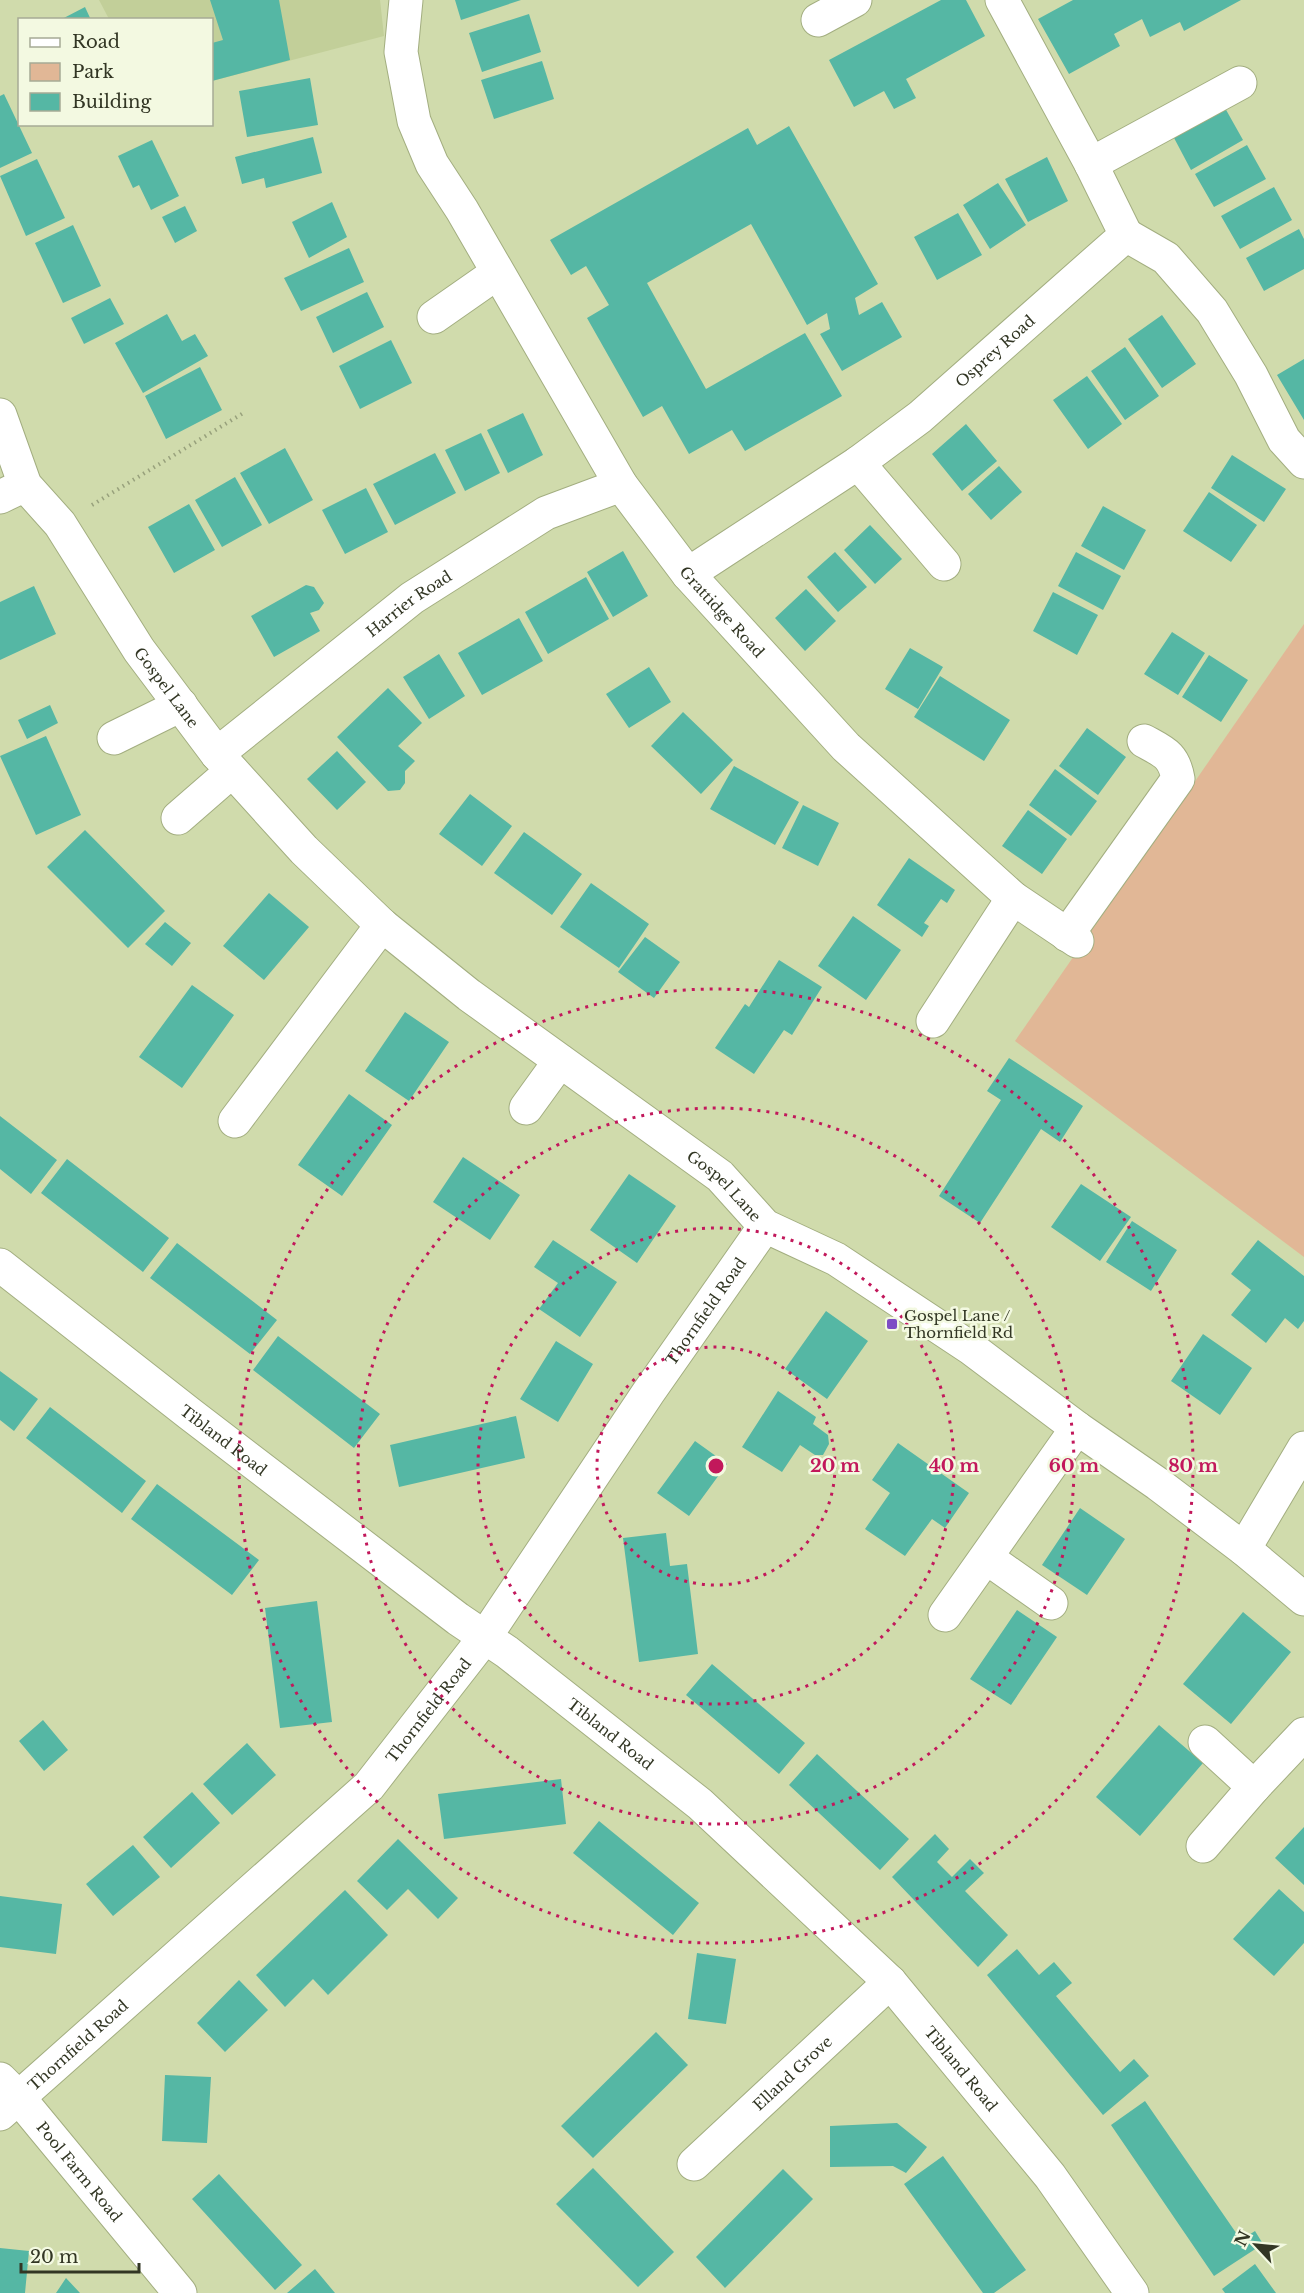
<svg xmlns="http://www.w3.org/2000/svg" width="1304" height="2293" viewBox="0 0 1304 2293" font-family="'Libre Baskerville',serif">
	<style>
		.built { fill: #c2cf99 }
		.green { fill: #e1b796 }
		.building { fill: #55b7a4 }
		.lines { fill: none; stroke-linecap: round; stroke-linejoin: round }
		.minor-casing { stroke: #a3ae80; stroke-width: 35 }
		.path { stroke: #98a17c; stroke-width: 4; stroke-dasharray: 1.5 4.5; stroke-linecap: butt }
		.minor { stroke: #fff; stroke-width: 33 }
		.ring { fill: none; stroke: #c2185b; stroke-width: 3; stroke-dasharray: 3 6 }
		.poi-dot { fill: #7e4dc5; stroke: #f3f9e1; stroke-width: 2 }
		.labels { text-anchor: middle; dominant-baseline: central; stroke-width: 5; stroke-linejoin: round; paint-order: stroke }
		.street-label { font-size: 15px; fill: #323624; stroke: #f3f9e1 }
		.poi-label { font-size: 15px; fill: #323624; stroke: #f3f9e1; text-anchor: start }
		.centre { fill: #c2185b; stroke: #f3f9e1; stroke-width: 3 }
		.ring-label { font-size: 18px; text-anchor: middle; font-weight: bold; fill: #c2185b; stroke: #f3f9e1; stroke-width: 5; stroke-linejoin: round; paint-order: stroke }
	</style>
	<rect width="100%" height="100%" fill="#d0dbac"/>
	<path class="built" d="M99,0h281l4,36 -172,45v-61l-103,-1z"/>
	<path class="green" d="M1304,624v633l-289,-216z"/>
	<path class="building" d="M210,0h69l11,60 -78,21v-38l11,-3z
		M455,0h66l-60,20z
		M941,0h25l19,36 -79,43 10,19 -22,11 -10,-18 -30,16 -25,-47z
		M1073,0h168l-57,31 -4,-9 -30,15 -8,-18 -28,15 6,12 -51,28 -31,-55z
		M85,7l6,13h-31z
		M529,14l12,38 -59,20 -13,-39z
		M542,61l12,38 -60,20 -13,-39z
		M310,78l8,47 -71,12 -8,-46z
		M4,94l28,59 -32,15v-72z
		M1225,108l18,32 -52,30 -18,-34z
		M789,126l89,158 -23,14 4,17 23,-13 20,35 -60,34 -22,-37 10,-5 -3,-16 -20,12 -56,-101 -104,59 59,106 99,-56 37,63 -97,55 -13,-21 -43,24 -27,-48 -19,11 -56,-99 22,-13 -23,-39 -15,9 -21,-35 198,-112 9,17z
		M313,137l9,36 -56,15 -2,-10 -22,6 -7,-27z
		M152,140l27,56 -28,14 -12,-25 -6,3 -15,-32z
		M1247,145l19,34 -52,28 -19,-33z
		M1047,157l21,44 -40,21 -23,-43z
		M37,159l28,59 -39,18 -26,-60z
		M998,183l28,42 -36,24 -27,-44z
		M1274,187l18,33 -52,29 -19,-33z
		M332,202l15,35 -38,21 -17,-36z
		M185,206l12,25 -22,12 -13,-26z
		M958,213l24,42 -45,25 -23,-43z
		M73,225l28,61 -38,17 -28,-60z
		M1299,229l5,10v30l-40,22 -18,-33z
		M349,248l15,34 -63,29 -17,-33z
		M367,292l17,35 -51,26 -17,-36z
		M110,298l14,26 -40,20 -13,-26z
		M167,314l15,27 13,-7 13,22 -65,37 -28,-50z
		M1162,315l34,49 -34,24 -34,-49z
		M391,340l21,43 -52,26 -21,-43z
		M1125,347l34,49 -34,24 -34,-49z
		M1304,359v61l-27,-45z
		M200,367l22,43 -56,29 -21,-43z
		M1087,376l35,48 -34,25 -35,-49z
		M523,413l20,42 -35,18 -21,-43z
		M966,424l31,37 -35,30 -30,-37z
		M481,433l19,40 -35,18 -20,-41z
		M285,448l28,52 -44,24 -29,-51z
		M435,453l21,40 -61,32 -22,-41z
		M1232,455l54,34 -22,33 -53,-34z
		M999,466l23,26 -31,28 -23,-26z
		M235,477l27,48 -40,22 -27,-47z
		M366,488l22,44 -43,22 -23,-44z
		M1209,492l48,33 -26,37 -48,-31z
		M189,504l26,46 -41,23 -26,-46z
		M1103,506l43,24 -22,40 -43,-24z
		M870,525l32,34 -27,25 -31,-34z
		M623,551l25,45 -35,21 -26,-45z
		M835,552l32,35 -29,25 -31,-35z
		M1076,552l45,24 -18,34 -45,-24z
		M586,577l23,42 -61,35 -23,-42z
		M306,585l8,2 10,16 -5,7 -9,3 10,18 -46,26 -23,-41z
		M34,586l22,48 -56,26v-58z
		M806,589l30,32 -31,30 -30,-33z
		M1053,592l45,23 -21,40 -44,-24z
		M519,618l24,43 -61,34 -24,-42z
		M1172,632l33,21 -27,42 -34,-21z
		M910,648l33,19 -25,42 -33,-20z
		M439,654l26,42 -36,23 -26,-42z
		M1209,655l39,25 -27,42 -39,-25z
		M649,667l22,35 -42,26 -23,-34z
		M940,676l70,44 -26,41 -70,-44z
		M388,688l34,35 -24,23 17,15 -10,10v12l-5,7 -12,1 -51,-54z
		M50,705l8,18 -31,16 -9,-19z
		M683,712l50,48 -32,34 -50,-48z
		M1087,728l39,29 -28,38 -39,-29z
		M46,736l35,79 -45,20 -36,-79z
		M337,751l29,31 -29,28 -30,-31z
		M734,766l65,36 -24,43 -65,-36z
		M1055,769l42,32 -26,35 -42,-31z
		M470,794l42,32 -30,40 -43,-32z
		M803,805l36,18 -21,43 -36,-18z
		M1028,810l39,29 -25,35 -40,-28z
		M85,830l80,81 -37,37 -81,-81z
		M524,832l58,42 -30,41 -58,-42z
		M909,858l46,32 -8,13 -6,-4 -17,24 5,3 -7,11 -45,-32z
		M591,883l58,41 -30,44 -59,-41z
		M269,893l40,34 -45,53 -41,-34z
		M853,916l48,34 -35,50 -48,-34z
		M165,922l26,21 -19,23 -27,-22z
		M645,937l35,25 -26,36 -36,-26z
		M779,960l43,27 -30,48 -8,-5 -30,44 -39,-26 30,-44 4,3z
		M192,985l42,30 -52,73 -43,-31z
		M405,1012l44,30 -40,59 -44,-30z
		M1009,1058l74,48 -23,36 -19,-13 -61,94 -41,-27 62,-96 -14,-9z
		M349,1094l43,31 -50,71 -44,-31z
		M0,1116l57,44 -26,34 -31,-25z
		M463,1157l57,38 -30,45 -57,-38z
		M67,1159l102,79 -26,34 -102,-79z
		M629,1174l47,32 -39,57 -47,-33z
		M1081,1184l50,33 -31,44 -49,-34z
		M1132,1221l45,29 -26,41 -45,-29z
		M553,1240l64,42 -37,55 -41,-28 19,-26 -24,-16z
		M1258,1240l46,36v45l-6,8 -13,-11 -19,25 -35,-28 20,-25 -20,-16z
		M177,1243l100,77 -27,34 -100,-76z
		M826,1311l42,30 -41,58 -42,-30z
		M1203,1334l49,34 -32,47 -49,-34z
		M278,1336l102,78 -26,34 -101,-78z
		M556,1341l37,23 -35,58 -38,-23z
		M0,1371l38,28 -24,32 -14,-11z
		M778,1391l38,26 -3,7 15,11 1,9 -6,11h-8l-15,-10 -18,27 -40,-25z
		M50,1407l96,74 -24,32 -96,-75z
		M516,1416l9,42 -126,29 -9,-42z
		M695,1441l32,23 -38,52 -32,-23z
		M898,1443l71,50 -24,35 -13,-9 -27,37 -40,-27 25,-36 -18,-13z
		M157,1484l102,76 -27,35 -101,-76z
		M1080,1508l45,31 -38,56 -45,-30z
		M666,1533l4,33 17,-2 11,90 -59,8 -16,-124z
		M317,1601l15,121 -52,6 -15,-120z
		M1017,1610l40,27 -46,68 -41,-26z
		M1243,1612l48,40 -60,72 -48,-40z
		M712,1664l93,79 -26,31 -93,-79z
		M43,1720l25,30 -24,21 -25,-30z
		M1159,1725l44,38 -63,73 -44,-39z
		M247,1743l29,32 -44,40 -29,-31z
		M817,1754l92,85 -29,31 -91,-85z
		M561,1779l5,45 -122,15 -6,-45z
		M192,1792l28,31 -49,45 -28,-31z
		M599,1821l100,82 -26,32 -100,-82z
		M1304,1827v58l-29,-27z
		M935,1834l14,15 -12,13 15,15 18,-18 14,14 -19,18 43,44 -30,32 -86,-90z
		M398,1839l60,59 -20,21 -30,-30 -21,21 -30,-29z
		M133,1845l27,32 -47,39 -27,-32z
		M1279,1889l25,23v31l-30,33 -41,-37z
		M345,1890l43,45 -60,60 -15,-16 -28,28 -29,-32z
		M0,1896l62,8 -6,50 -56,-7z
		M1017,1949l22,26 15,-13 18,21 -16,13 64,76 14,-13 15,17 -46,39 -116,-140z
		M697,1953l39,6 -10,65 -38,-5z
		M239,1980l29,30 -43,42 -28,-29z
		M656,2032l32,33 -95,93 -32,-32z
		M165,2075l46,2 -4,66 -45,-2z
		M1145,2101l96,139 14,-9 8,13 -49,32 -103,-151z
		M897,2123l30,24 -21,26 -13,-7 -63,1v-41z
		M943,2156l83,114 -32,23h-11l-79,-109z
		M593,2168l81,84 -36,35 -82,-83z
		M783,2169l30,30 -88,89 -29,-31z
		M219,2174l83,91 -27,25 -83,-91z
		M0,2248l29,3 -4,42h-25z
		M1255,2264l21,29h-51l-3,-4z
		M315,2269l20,24h-48z
		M66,2278l14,15h-24z"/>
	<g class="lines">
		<g class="minor-casing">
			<g id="minor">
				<path id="s1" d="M406,0l-5,52 13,69 18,43 30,46 159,275 67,89 158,173 167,151 64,43"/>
				<path d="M818,20l37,-20"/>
				<path d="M1091,164l149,-81"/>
				<path d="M1126,235l40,23 46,53 39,64 33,65 20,22"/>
				<path d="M434,317l63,-44"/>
				<path id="s2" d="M0,415l25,70 35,39 79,126 78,104 87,96 78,75 87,70 251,181 45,50 71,33 136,90 105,79 81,56 86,65 60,50"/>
				<path d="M858,463l86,101"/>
				<path d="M0,497l25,-12"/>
				<path id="s3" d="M688,574l170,-111 62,-46 206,-182 -35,-71 -89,-164"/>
				<path d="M114,738l67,-33"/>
				<path id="s4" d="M217,754l195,-156 134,-85 75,-28"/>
				<path d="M178,818l54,-47"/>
				<path d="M1067,935l111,-156c-4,-24 -14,-27 -34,-38"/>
				<path d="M933,1021l80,-123"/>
				<path d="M526,1108l34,-47"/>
				<path d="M235,1121l147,-196"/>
				<path id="s5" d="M0,1265l190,149 268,205 49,33 193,152 190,178 160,194 82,117"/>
				<path d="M1244,1549l60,-101"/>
				<path d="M987,1558l64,45"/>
				<path d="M945,1615l132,-187"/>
				<path d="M1205,1742l49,45"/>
				<path d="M1203,1846l51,-59 50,-53"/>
				<path id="s6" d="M0,2079l19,19 161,195"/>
				<path id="s7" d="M0,2114l369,-328 116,-149 163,-244 117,-167"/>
				<path id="s8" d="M694,2164l196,-182"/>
			</g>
		</g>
		<path class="path" d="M92,505l153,-93"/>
		<use href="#minor" class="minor"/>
	</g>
	<g class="ring">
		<circle cx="716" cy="1466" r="119"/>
		<circle cx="716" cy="1466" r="238"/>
		<circle cx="716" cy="1466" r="358"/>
		<circle cx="716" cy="1466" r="477"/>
	</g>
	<rect class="poi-dot" x="886" y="1318" width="12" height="12" rx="3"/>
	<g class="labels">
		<g class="street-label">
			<text stroke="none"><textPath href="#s3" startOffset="380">Osprey Road</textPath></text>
			<text stroke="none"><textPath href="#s4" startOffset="244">Harrier Road</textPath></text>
			<text stroke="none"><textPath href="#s1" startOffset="704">Grattidge Road</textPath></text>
			<text stroke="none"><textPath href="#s2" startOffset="322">Gospel Lane</textPath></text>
			<text stroke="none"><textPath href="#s2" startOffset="1074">Gospel Lane</textPath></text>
			<text stroke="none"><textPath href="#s7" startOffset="1076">Thornfield Road</textPath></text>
			<text stroke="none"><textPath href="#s5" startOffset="284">Tibland Road</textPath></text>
			<text stroke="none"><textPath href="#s7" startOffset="590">Thornfield Road</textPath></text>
			<text stroke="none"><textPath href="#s5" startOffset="770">Tibland Road</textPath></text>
			<text stroke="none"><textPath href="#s7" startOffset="104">Thornfield Road</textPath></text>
			<text stroke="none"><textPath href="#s5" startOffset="1256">Tibland Road</textPath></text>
			<text stroke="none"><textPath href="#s8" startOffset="134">Elland Grove</textPath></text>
			<text stroke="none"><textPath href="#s6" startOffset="122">Pool Farm Road</textPath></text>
		</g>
		<g class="poi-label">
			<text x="904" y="1315">Gospel Lane /<tspan x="904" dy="17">Thornfield Rd</tspan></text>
		</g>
	</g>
	<circle cx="716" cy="1466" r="9" class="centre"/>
	<g class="ring-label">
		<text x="835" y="1472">20 m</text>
		<text x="954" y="1472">40 m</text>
		<text x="1074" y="1472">60 m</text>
		<text x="1193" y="1472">80 m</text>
	</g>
	<rect x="18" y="18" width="195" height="108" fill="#f3f9e1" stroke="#a6ab95" stroke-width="1.5"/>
	<rect x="30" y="38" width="30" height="9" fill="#ffffff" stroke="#a6ab95" stroke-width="1.5"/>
	<text x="72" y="48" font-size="18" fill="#323624">Road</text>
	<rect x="30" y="63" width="30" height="18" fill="#e1b796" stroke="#a6ab95" stroke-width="1.5"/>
	<text x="72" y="78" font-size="18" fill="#323624">Park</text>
	<rect x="30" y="93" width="30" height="18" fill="#55b7a4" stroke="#a6ab95" stroke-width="1.5"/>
	<text x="72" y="108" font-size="18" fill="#323624">Building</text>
	<g transform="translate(1256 2245) rotate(296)" stroke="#f3f9e1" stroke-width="4.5" paint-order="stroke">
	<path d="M0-4.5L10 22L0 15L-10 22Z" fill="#323624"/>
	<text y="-9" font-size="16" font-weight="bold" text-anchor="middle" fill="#323624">N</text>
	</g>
	<path d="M21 2263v9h118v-9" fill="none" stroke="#323624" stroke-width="3"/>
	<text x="30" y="2263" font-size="18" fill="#323624" stroke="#f3f9e1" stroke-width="4.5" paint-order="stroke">20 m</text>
</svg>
